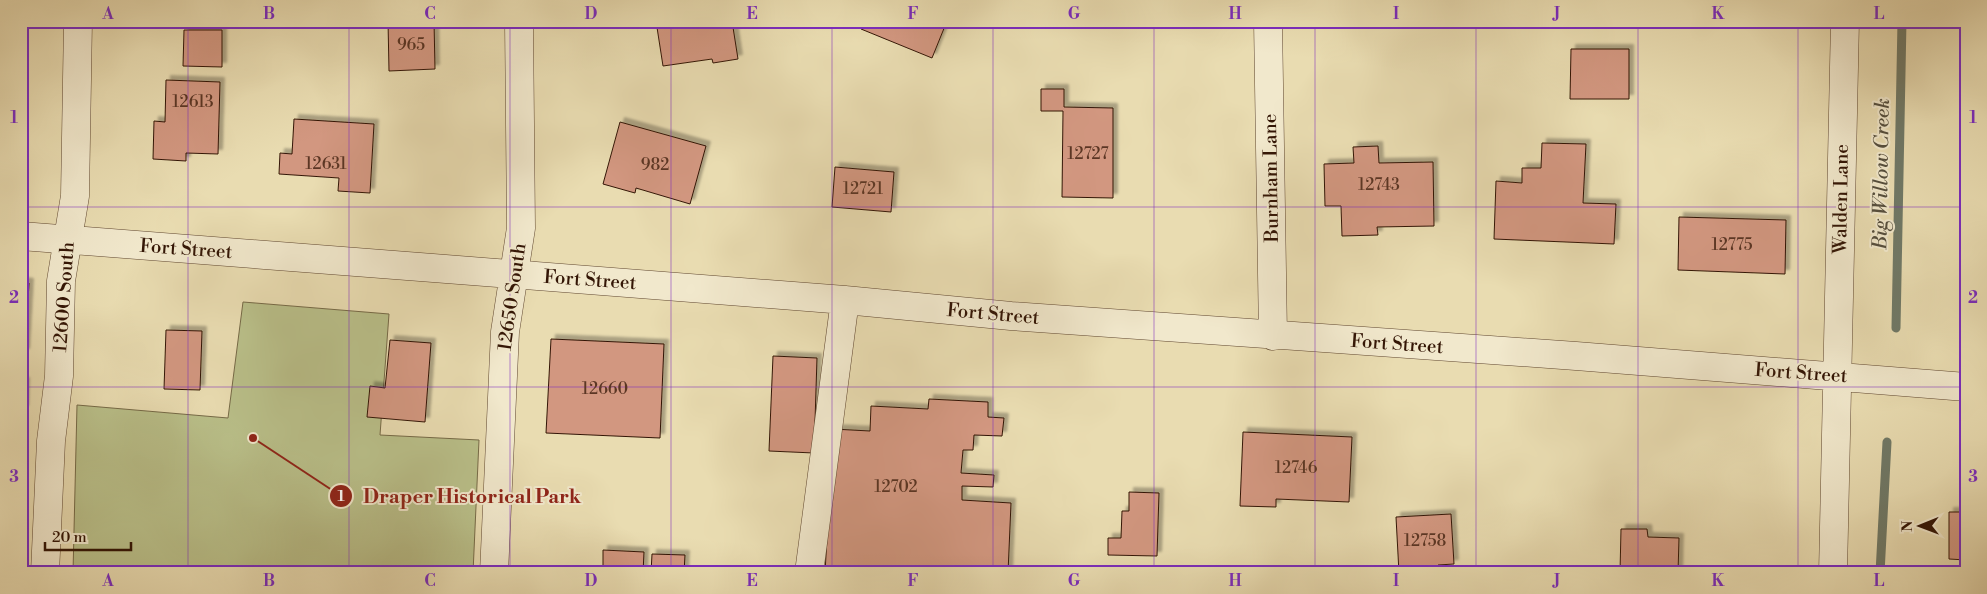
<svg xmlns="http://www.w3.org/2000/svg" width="1987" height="594" viewBox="0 0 1987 594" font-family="'Libre Bodoni',serif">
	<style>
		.green { fill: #b9bf89; stroke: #766a47 }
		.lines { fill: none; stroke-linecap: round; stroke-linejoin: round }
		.stream { stroke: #707967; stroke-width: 9 }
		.building { fill: #d29780; stroke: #331505; filter: url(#shadow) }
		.minor-casing { stroke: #604730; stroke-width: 29 }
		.minor { stroke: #f1e8cc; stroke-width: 28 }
		.grid { fill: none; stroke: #7b2cbf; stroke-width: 1; stroke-opacity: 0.55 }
		.labels { text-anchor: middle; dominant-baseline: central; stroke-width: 4; stroke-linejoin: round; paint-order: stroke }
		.number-label { font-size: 16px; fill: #5b3624 }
		.street-label { font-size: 19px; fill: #331505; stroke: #f1e8cc }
		.water-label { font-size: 20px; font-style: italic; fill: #564f3e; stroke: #f1e8cc }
		.leader { fill: none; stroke: #8f2418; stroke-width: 2 }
		.callout-dot { fill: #8f2418; stroke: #f1e8cc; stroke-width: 2 }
		.mark-label { font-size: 15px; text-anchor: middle; font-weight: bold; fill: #fff }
		.callout-label { font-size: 20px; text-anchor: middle; font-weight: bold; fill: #8f2418; stroke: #f1e8cc; stroke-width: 4; stroke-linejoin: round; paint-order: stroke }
		.neatline { fill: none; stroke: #7b2cbf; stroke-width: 2 }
		.grid-label { font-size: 16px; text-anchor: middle; font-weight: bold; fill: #7b2cbf }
	</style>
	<defs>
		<filter id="shadow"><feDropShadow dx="4.5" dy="-4.5" stdDeviation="1" flood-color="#0004"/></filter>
	</defs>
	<rect width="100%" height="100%" fill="#e9dcb1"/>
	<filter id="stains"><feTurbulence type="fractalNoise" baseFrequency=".004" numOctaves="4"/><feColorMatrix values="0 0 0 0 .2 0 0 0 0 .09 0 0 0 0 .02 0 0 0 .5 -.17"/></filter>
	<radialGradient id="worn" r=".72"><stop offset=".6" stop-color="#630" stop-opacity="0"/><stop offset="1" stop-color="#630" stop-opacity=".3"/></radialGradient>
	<path class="green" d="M243,302l146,12 -9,121 99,5 -6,133h-400l4,-168 151,13z"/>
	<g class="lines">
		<path class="stream" d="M1896,328l6,-307
			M1880,573l7,-131"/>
	</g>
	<path class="building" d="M388,21h46l1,48 -46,2z
		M656,21h76l6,38 -25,4 -1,-4 -49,7z
		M864,21h83l-15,37 -71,-29z
		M184,30h38v37l-39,-1z
		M1571,49h58v50h-59z
		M166,80l54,2 -2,72 -32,-1v8l-33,-2 1,-38 11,1z
		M1041,89h23v18l49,1v90l-51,-1 1,-86h-22z
		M294,119l80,5 -4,69 -32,-2 1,-13 -60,-4 1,-21 12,1z
		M620,122l86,24 -16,58 -54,-16 -1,5 -32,-9z
		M1542,143l44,1 -3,59 33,1 -2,40 -120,-5 2,-58 26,2v-15h19z
		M1378,146l1,17 54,-1 1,64 -57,1 1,8 -36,1 -1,-30h-16l-1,-42 30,-1 -1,-16z
		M835,167l59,5 -3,40 -59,-5z
		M1679,217l107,3 -1,54 -107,-4z
		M21,282l8,1 -4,70h-4z
		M166,330l36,1 -2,59 -36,-1z
		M551,339l113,5 -4,94 -114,-5z
		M390,340l41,3 -6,79 -58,-5 3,-31 15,2z
		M773,356l44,2 -3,95 -45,-2z
		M21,382h4l-1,28h-3z
		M929,399l59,3v15l16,1 -2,18 -28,-1 -1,15h-10l-2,23 33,2 -1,12 -31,-1v14l49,3 -3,70h-183l8,-144 37,2 1,-25 57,3z
		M1243,432l109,5 -3,65 -73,-3v8l-36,-1z
		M1129,492l30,1 -2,63 -49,-1v-17h13l1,-27h7z
		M1949,512h17v48l-17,-1z
		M1451,514l3,50 -16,1 1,8h-40l-3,-56z
		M1621,529h26l1,8 31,1 -1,35h-58z
		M603,550l41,2 -1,21h-40z
		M652,554l33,1 -1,18h-33z"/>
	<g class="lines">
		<g class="minor-casing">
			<path id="minor" d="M1268,21l5,315
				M21,236l824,64 166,16 565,40 390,31
				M45,573l6,-132 8,-65 2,-95 14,-85 3,-175
				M494,573l11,-241 16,-104 -2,-207
				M809,573l36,-273
				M1833,573l12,-552"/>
		</g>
		<use href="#minor" class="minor"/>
	</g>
	<path class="grid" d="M188,21v552M349,21v552M510,21v552M671,21v552M832,21v552M993,21v552M1154,21v552M1315,21v552M1476,21v552M1638,21v552M1798,21v552M21,207h1945M21,387h1945"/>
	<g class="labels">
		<g class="number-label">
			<text x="411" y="45">965</text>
			<text x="193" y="102">12613</text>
			<text x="1088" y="154">12727</text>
			<text x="326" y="164">12631</text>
			<text x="655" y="165">982</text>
			<text x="1379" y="185">12743</text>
			<text x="863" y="189">12721</text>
			<text x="1732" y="245">12775</text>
			<text x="605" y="389">12660</text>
			<text x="1296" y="468">12746</text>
			<text x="896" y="487">12702</text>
			<text x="1425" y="541">12758</text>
		</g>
		<g class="street-label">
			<text transform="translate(1271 178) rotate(-91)">Burnham Lane</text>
			<text transform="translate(1841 199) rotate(-89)">Walden Lane</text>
			<text transform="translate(186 249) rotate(4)">Fort Street</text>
			<text transform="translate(590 280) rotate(4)">Fort Street</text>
			<text transform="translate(64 297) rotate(-86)">12600 South</text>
			<text transform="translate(512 297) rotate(-82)">12650 South</text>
			<text transform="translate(993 314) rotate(5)">Fort Street</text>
			<text transform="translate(1397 344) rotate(4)">Fort Street</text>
			<text transform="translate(1801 373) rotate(4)">Fort Street</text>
		</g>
		<g class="water-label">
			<text transform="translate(1882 174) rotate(-89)">Big Willow Creek</text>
		</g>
	</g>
	<path class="leader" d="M253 438L341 496"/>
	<g class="callout-dot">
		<circle cx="253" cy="438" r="5"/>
		<circle cx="341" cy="496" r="12"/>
	</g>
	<g class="mark-label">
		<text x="341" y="501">1</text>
	</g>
	<g class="callout-label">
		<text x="472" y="503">Draper Historical Park</text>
	</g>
	<rect width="1987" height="594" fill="none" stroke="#e9dcb1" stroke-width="55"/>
	<g transform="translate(1920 526) rotate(269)" stroke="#f1e8cc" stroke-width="4" paint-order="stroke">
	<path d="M0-4L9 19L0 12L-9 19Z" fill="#331505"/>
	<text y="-8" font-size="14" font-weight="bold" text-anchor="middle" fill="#331505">N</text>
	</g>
	<path d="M45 542v8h86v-8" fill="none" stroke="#331505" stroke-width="2.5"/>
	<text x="52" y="542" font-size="15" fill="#331505" stroke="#f1e8cc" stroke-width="4" paint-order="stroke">20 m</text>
	<rect x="28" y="28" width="1932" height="538" class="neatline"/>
	<g class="grid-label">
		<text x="108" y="19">A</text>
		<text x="269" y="19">B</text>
		<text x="430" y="19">C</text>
		<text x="591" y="19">D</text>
		<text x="752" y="19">E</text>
		<text x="913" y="19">F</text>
		<text x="1074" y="19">G</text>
		<text x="1235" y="19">H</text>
		<text x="1396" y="19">I</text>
		<text x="1557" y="19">J</text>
		<text x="1718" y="19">K</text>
		<text x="1879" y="19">L</text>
		<text x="14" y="123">1</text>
		<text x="1973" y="123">1</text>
		<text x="14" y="303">2</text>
		<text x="1973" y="303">2</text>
		<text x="14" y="482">3</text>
		<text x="1973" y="482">3</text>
		<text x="108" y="586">A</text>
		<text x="269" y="586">B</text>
		<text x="430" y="586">C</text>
		<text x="591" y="586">D</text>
		<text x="752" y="586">E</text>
		<text x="913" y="586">F</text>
		<text x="1074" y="586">G</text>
		<text x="1235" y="586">H</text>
		<text x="1396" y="586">I</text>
		<text x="1557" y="586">J</text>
		<text x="1718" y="586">K</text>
		<text x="1879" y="586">L</text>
	</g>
	<rect width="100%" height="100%" filter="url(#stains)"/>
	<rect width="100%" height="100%" fill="url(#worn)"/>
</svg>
